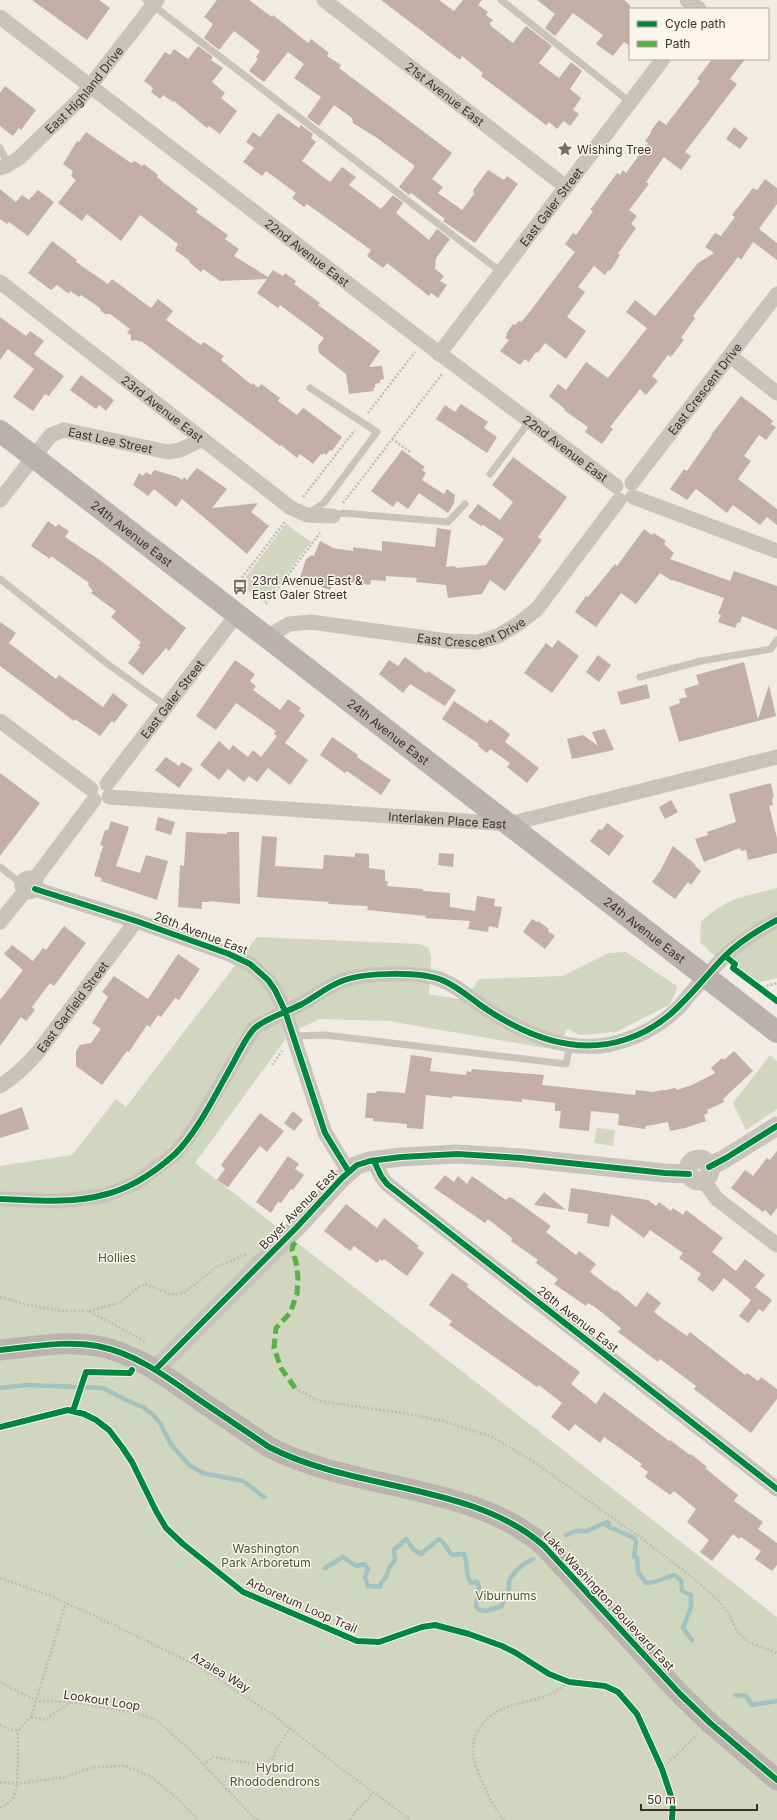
<svg xmlns="http://www.w3.org/2000/svg" width="777" height="1820" viewBox="0 0 777 1820" font-family="Inter,sans-serif">
	<style>
		.green { fill: #d1d6bf }
		.lines { fill: none; stroke-linecap: round; stroke-linejoin: round }
		.stream { stroke: #a1c2c1; stroke-width: 4.5 }
		.building { fill: #c3afa7 }
		.path { stroke: #c2bbb6; stroke-width: 2.5; stroke-dasharray: 2 2; stroke-linecap: butt }
		.service { stroke: #c9c3be; stroke-width: 7 }
		.minor { stroke: #c9c3be; stroke-width: 15 }
		.tertiary { stroke: #c9c3be; stroke-width: 19 }
		.secondary { stroke: #bab3ae; stroke-width: 21 }
		.primary { stroke: #b8b1ad; stroke-width: 22 }
		.minor-bridge { stroke: #c9c3be; stroke-width: 15 }
		.quiet { stroke: #57b246; stroke-width: 5; stroke-dasharray: 10 5; stroke-linecap: butt }
		.cycleway-casing { stroke: #fbf5ee; stroke-width: 8 }
		.cycleway { stroke: #00873e; stroke-width: 6 }
		.labels { text-anchor: middle; dominant-baseline: central; stroke-width: 3; stroke-linejoin: round; paint-order: stroke }
		.street-label { font-size: 12px; fill: #3b302b; stroke: #fbf5ee }
		.poi-label { font-size: 12px; fill: #3b302b; stroke: #fbf5ee; text-anchor: start }
		.park-label { font-size: 12px; fill: #4a5a2e; stroke: #fbf5ee }
	</style>
	<rect width="100%" height="100%" fill="#f0ebe5"/>
	<path class="green" d="M286,524l25,18 -46,61 -20,-15 2,-2 -5,-4z
		M777,888v90l-17,4 -49,-29 -11,-11 1,-20c26,-25 43,-25 76,-34z
		M257,937l162,7 10,4 2,9 -2,37 36,6 14,-21 84,-3 46,-23 17,-1 52,35 -9,18 -53,27 -36,3 -13,-6 -10,21 -168,-29 -69,-2 -35,16v5l-90,123 582,454v203h-777v-654l72,-11 44,-56 10,8z
		M770,1055l7,6v48l-31,21 -13,-27z
		M597,1128l18,2 -2,16 -19,-3z"/>
	<g class="lines">
		<path class="stream" d="M0,1388l27,-3 76,3 23,12 17,7 10,8 7,8 10,20 19,22 14,8 40,8 21,16
			M566,1535l10,-4h11l20,-9 2,1 -2,3 27,12 2,4 -2,15h3l1,15 8,11 8,-1 20,-7 7,5 1,11 9,4v12l-8,21 9,12
			M325,1568l18,-11 13,9 8,-2 4,4 -3,9 3,9 12,1 1,-4 5,-6 3,-9 6,-8 -1,-10 12,-11 7,10 8,5 18,-15c6,3 8,11 13,16l12,-1c5,10 0,21 7,29l6,-1 2,5 -3,19 3,4 7,1 16,-5c1,-6 4,-9 6,-14 1,-3 1,-7 1,-10 3,-10 15,-19 24,-23
			M736,1695l10,1 6,9 25,-4"/>
	</g>
	<path class="building" d="M32,0h67l11,8 -23,32z
		M217,0h32l23,17 1,-2 35,28 3,-4 18,14 -2,3 14,9 -2,3 113,85 -20,26 11,8 -5,6 24,17 12,-16 -1,-4 15,-20 16,10 3,-4 11,8 -43,59 -32,-22 2,-2 -34,-26 -2,2 -10,-8 16,-21 -38,-28 -24,-15 -1,-5 -18,-13 -15,21 -12,-9 14,-20 -27,-19 10,-14 -16,-12 -24,30 -15,-11 9,-12 -2,-2 4,-6 -26,-20 -15,19 -15,-12 9,-14 -9,-7z
		M381,0h58l15,11 9,-11h19l-4,5 10,7 -2,3 7,5 -3,3 1,3 22,17 13,-17 26,20 -13,17 20,15 12,-16 11,9 -12,18 11,9 -8,12 6,4 -9,12 -6,-5 -7,8 -8,-7 -3,3 -65,-49 2,-3 -21,-17 -2,4z
		M537,0h87l6,5v41l-6,-4 -11,14 -17,-12 7,-9 -30,-22 -18,23 -10,-8 10,-14z
		M198,46l15,11 -2,3 12,8 -11,14 13,11 -4,5 16,13 -17,23 -11,-8 -2,2 -33,-27 -1,1 -10,-7 -3,4 -9,-7 2,-4 -9,-7 21,-29 5,3 4,-6 14,10z
		M712,59h33l-15,20 7,5 -52,68 6,4 -10,14 -17,-13 -18,25 3,2 -20,26 8,6 -6,8 5,4 -18,26 2,1 -10,16 -2,-1 -3,5 -11,-9 -16,21 7,5 -18,25 19,14 -20,28 -21,-16 -7,10 -2,-1 -7,10 -4,-3 -5,6 -20,-14 9,-11 -4,-2 2,-3 -1,-1 7,-10 2,1 4,-4 2,1 7,-8 47,-62 -10,-8 8,-11 3,2 17,-24 -3,-1 19,-26 8,-11 3,2 3,-5 3,3 22,-30 -3,-2 6,-8 -1,-1 9,-12 7,5 34,-44 -3,-2z
		M5,86l31,24 -15,20 -2,-2 -6,8 -13,-10v-33z
		M278,113l21,15 2,-3 12,9 -2,4 5,4 -14,19 28,21 12,-15 14,10 -7,8 32,24 12,-14 10,8 -7,10 33,27 8,-11 13,10 -14,19 -1,11 9,7 -4,5 7,4 -9,13 -7,-5 -2,3 -42,-33 -4,5 -16,-12 4,-6 -64,-46 -3,3 -12,-9 4,-5 -30,-22 -4,5 -19,-14 11,-14 -8,-6 7,-10 7,5z
		M734,127l14,11 -8,11 -14,-10z
		M86,132l45,31 4,-2 7,5 2,-2 14,11 -1,2 7,6 34,26 -2,3 32,23 -3,4 14,10 -5,7 34,21 5,-7 10,6 2,-3 11,8 -2,3 26,19 -2,2 62,46 -11,16 13,-1 2,13 -4,1v3l-5,1v4h-2l1,3 -25,3 -3,-20 -27,-21 -1,-7 6,-8 -44,-33 -2,3 -21,-15 10,-14 -47,2 -17,-12 -2,3 -12,-10 1,-1 -15,-11 3,-6 -38,-29 -19,26 -34,-27 -5,7 -24,-18 18,-23 -5,-4 2,-5 -10,-7 14,-23 2,1z
		M765,179l12,9v16l-18,25 18,14v17l-24,-18 -12,18 -3,-3 -45,59 2,2 -14,20 3,2 -13,17 -3,-2 -16,21 6,5 -12,14 -6,-6 -30,38 3,2 -11,15 -17,-12 3,-5 -24,-17 1,-1 -16,-13 9,-12 8,6 20,-28 22,16 39,-50 -21,-16 9,-12 20,16 43,-53 16,-10 -9,-6 10,-14 6,3 14,-19 -3,-2 21,-27 4,2z
		M0,189l16,13 6,-7 7,5 9,-10 16,12 -26,34 -19,-14 -2,2 -7,-5z
		M52,241l25,19 -1,2 32,22 4,-5 39,29 7,-9 15,12 -7,9 35,25 3,-3 20,14 -3,4 31,25 1,-2 5,5 3,-4 19,14 -2,3 19,14 6,-7 2,1 37,28 -10,14 -2,-1 -4,5 -2,-2 -2,2 -1,-1 -8,10 -13,-10 -3,4 -16,-13 -1,1 -139,-105 -1,1 -3,-2 -6,1v-6l-4,-2 3,-4 -20,-15h-5l-4,-3 -1,-3 -19,-13 -2,2 -9,-6 -1,3 -12,-9 -6,5 -23,-17z
		M0,317l26,19 4,-5 14,10 -10,13 30,22 -15,20 -4,-2 -12,17 -20,-14 21,-28 -26,-20 -8,11z
		M81,375l33,25 -8,11 -7,-6 -3,4 -26,-19z
		M741,396l25,19 7,6 -2,3 5,3 -10,13 -7,-5 -15,21 7,5 -13,18 39,30v16l-10,-8 -7,8 -27,-20 -6,8 -31,-24 -9,11 -17,-11 14,-20 3,2 25,-36h-1z
		M461,404l27,18 -4,6 13,9 -10,16 -51,-34 9,-14 10,7z
		M402,450l23,17 -3,3 4,3 -4,7 22,14 3,-5 8,6 -1,8 -6,10 -29,-20 -11,16 -11,-8 -4,6 -22,-16z
		M513,457l54,40 -29,40 4,3 -37,51 -15,-11 -8,14 -34,4 -2,-13 -30,-3 1,-4 -31,-2v5l-15,-1 -1,5 -35,-5 -5,10 -22,-8 -11,5 9,-28 6,-4 2,1 6,-15 13,7 20,3v-4l29,4v-10l53,6 2,-19 14,2 -5,37 9,-1 1,2 30,-3 18,-26 -21,-14 -2,1 -13,-9 10,-13 22,16 13,-18 -21,-17z
		M197,468l30,21 -15,19 46,-5 -7,9 18,14 -22,28 -65,-55 -6,8 -22,-18 -6,7 -15,-11 6,-12 4,3 3,-4 5,3 3,-5 24,7 4,3 2,-3 3,3z
		M48,521l8,6 2,-3 11,7 -4,6 39,26 82,65 -17,23 -3,-3 -23,27 -15,-12 12,-16 -2,-1 3,-4 -30,-25 5,-6 -25,-18 2,-2 -5,-6 1,-2 -38,-27 -1,3 -19,-13z
		M644,529l8,6 2,-2 12,8 -2,3 10,9 -4,6 60,22 4,-10 43,15v44l-35,-14 -2,7 -2,-1 -3,6 -17,-6 3,-7 -3,-1 6,-16 -51,-18 -1,1 -12,-8 -24,31 -15,-11 -25,34 -21,-15 11,-16 2,1 27,-33 2,2z
		M0,622l16,11 -7,10 47,36 3,-4 44,32 10,-14 15,12 -14,18 -2,-2 -12,15 -25,-17 -1,2 -74,-55z
		M558,640l21,16 -27,37 -28,-20 22,-30 6,5z
		M598,655l13,10 -12,17 -13,-10z
		M405,657l21,16 2,-2 28,19 -11,16 -35,-22 -7,9 -24,-19 10,-14 9,6z
		M235,660l20,14 -5,7 6,5 -3,4 27,20 8,-11 13,9 -2,3 6,4 -20,28 23,17 -18,25 -22,-17 -11,14 -8,-6 -5,6 -16,-13 -9,11 -19,-15 19,-24 10,9 4,-5 15,12 5,-7 8,7 16,-21 -3,-2 2,-3 -40,-28 -20,27 -20,-14z
		M744,662l14,57 11,-34 7,31 -97,26 -10,-35 11,-4 -1,-4 8,-2 -3,-8 15,-5 -3,-9z
		M647,684l3,14 -29,7 -4,-13z
		M454,701l33,22 3,-4 20,15 -5,8 34,26 -12,15 -20,-16 3,-4 -20,-14 -3,4 -9,-7 1,-2 -37,-25z
		M605,729l9,21 -42,9 -5,-20 16,-4 15,11 -6,-14z
		M332,737l26,18 -1,2 34,23 -10,15 -34,-24 -2,2 -25,-18z
		M166,757l13,9 3,-4 11,7 -14,19 -24,-18z
		M0,773l40,30 -40,53z
		M771,783l3,14 -2,1 1,7 -4,1 8,32v15l-29,7 -2,-10 -5,1 -1,-3 -36,14 -9,-23 13,-4 -1,-3 29,-10 -7,-28z
		M671,800l7,12 -13,7 -6,-12z
		M158,817l17,5 -4,13 -16,-5z
		M111,821l18,6 -13,39 24,7 6,-18 22,6 -11,39 -56,-19 1,-3 -8,-2 9,-30 -3,-1 5,-15h3z
		M607,823l17,13 -15,20 -19,-15 9,-12 3,1z
		M186,832l41,2v-2h12l1,72 -31,-3v1h-7v7l-24,-2 2,-42 4,1z
		M262,836l15,1 -2,29 48,3 1,-14 31,2v-4l14,1v14l16,2v11h3l-1,5 36,3v2l27,2v14l25,4 2,-15 18,3 -1,7 8,1 -4,21 -9,-2 -1,6 -20,-3 2,-8 -45,-3 1,-2 -59,-6 1,-4 -40,-2 1,-2 -72,-5z
		M673,846l23,19h-2l7,6 -10,14 -3,-3 -13,17 -23,-17 8,-11z
		M439,853l15,1 -1,13 -15,-2z
		M532,919l5,3 1,-1 11,8 -1,2 7,5 -10,13 -22,-17z
		M64,926l22,17 -32,43 -4,-3 -18,24 3,3 -9,11 -5,-4 -21,29v-46l23,-30 -19,-16 8,-9 21,16 10,-13 3,2z
		M178,954l22,15 -21,31 -4,-2 -14,19 -3,-2 -8,12 -3,-2 -18,27 -2,-1 -25,34 -26,-19v-15l4,-6 11,-2 10,-14 -9,-6 16,-26 -6,-5 12,-16 34,23z
		M734,1051l19,20 -30,28 1,3 -17,8 1,3 -4,2 2,6 -21,7 -15,3 -2,-9 -22,4 -1,3 -27,-4 1,-11 -28,-3 -2,20 -30,-3 2,-17h-6v-8l-33,-4v3l-69,-6 -1,2 -26,-3 -3,34 -16,-1v-4l-34,-3v-3h-8l2,-25h9l1,-2 28,2 6,-38 21,3 -2,13 36,4 1,-4 4,1 1,-3 72,6 -2,10 93,10 1,-5 16,2 24,-4 1,2 15,-5 23,-12 -4,-5 11,-10 2,2z
		M22,1107l7,22 -29,9v-23z
		M293,1111l10,9 -9,11 -10,-8z
		M260,1113l24,18 -17,21 -7,-6 -1,1 -31,40 -11,-7 8,-11 -4,-4z
		M777,1151v57l-6,8 -6,-6 -2,2 -32,-24 14,-18 8,6 14,-18 3,2z
		M288,1156l11,8 -4,5 9,6 -11,15 -2,-1 -10,14 -3,-1 -7,11 -15,-11z
		M445,1175l9,7 4,-6 9,8 5,-8 34,24 3,-3 3,1 39,28 -5,6 30,23 3,-4 17,13 -6,8 25,19 1,-1 20,17 11,-15 14,11 -7,9 5,4 28,20 3,-4 55,43 2,-2 11,8 3,-4 16,12v10l-26,34 -57,-44 2,-3 -36,-27 -2,3 -40,-30 3,-4 -26,-21 -7,-4 -2,3 -32,-22 4,-5 -22,-16 2,-3 -27,-19 1,-3 -24,-19 -3,4 -51,-35z
		M571,1188l77,12 8,6 3,-4 12,9 2,-3 10,7 3,-5 37,28 -11,14 24,19 9,-12 20,16 -10,12 17,13 -9,12 -4,-3 -11,14 -9,-7 12,-16 -27,-22 -11,14 -16,-13 4,-5 -22,-16 4,-5 -33,-23 -6,8 -33,-24 -2,13 -22,-4 1,-9 -20,-3z
		M544,1192l22,18 -32,-5z
		M346,1204l31,24 7,-10 35,28 -2,2 7,5 -17,23 -23,-17 -2,2 -2,-2 -3,4 -23,-17 -4,5 -26,-20z
		M452,1273l16,11 -1,3 40,31 73,54 -9,12 25,20 8,-12 65,49 1,-1 20,15 1,-1 16,13 -2,1 33,27 -4,6 29,21 -5,7 19,14v22l-5,6 -17,-12 6,-8 -20,-14 -2,2 -6,-5 -21,27 -12,-9 9,-12 -22,-18 9,-13 -22,-18 -4,4 -25,-18 3,-5 -8,-6 2,-2 -38,-27 -4,6 -25,-19 -6,7 -18,-14 11,-14 -23,-18 -2,2 -88,-62 3,-4 -23,-16z"/>
	<g class="lines">
		<path class="path" d="M368,413l47,-61
			M392,439l18,13
			M303,497l52,-67
			M343,503l100,-130
			M237,584l48,-62
			M266,604l54,-71
			M759,988l18,-5
			M272,1065l10,-14
			M0,1297l28,8 36,6h25l57,31
			M89,1311l30,-8 20,-16 6,-3 25,10h8l7,-2 30,-24 31,-14
			M295,1388l24,13 89,13 35,7 47,15 41,24 110,78 55,42 23,21 9,12 9,18 11,11 29,11
			M73,1411l13,-39h33
			M0,1578l51,18 61,28 87,43 73,47 71,56 68,50
			M0,1682l36,19 36,1 63,11 21,7 31,27 67,71 6,2
			M31,1717l14,3 26,-18
			M0,1725l12,5h6l13,-13 35,-114
			M203,1765l10,-8c19,2 43,12 61,1l2,-9 14,-21
			M662,1769l35,-34
			M0,1782l16,2 49,-7 29,-10 31,-1 25,10 26,21 22,23
			M0,1808c6,-3 11,-6 14,-12 6,-15 3,-49 4,-66
			M350,1820l5,-8 19,-20
			M504,1820c-12,-13 -19,-32 -26,-48 -6,-15 -8,-26 0,-41 16,-27 41,-26 68,-35 8,-3 16,-9 23,-14"/>
		<path class="service" d="M146,0l355,272
			M501,0l129,102
			M0,148l8,17
			M490,474l39,-52
			M309,513l15,-10 53,-71 -67,-44
			M333,516l10,-3 105,9 17,-18
			M0,579l109,86 57,41
			M640,677l61,-16 70,-12 6,-9
			M0,867l22,17
			M293,1036l32,-1 241,29 4,-19"/>
		<g class="minor">
			<path id="s1" d="M324,0l242,187"/>
			<path d="M687,0l12,9"/>
			<path id="s2" d="M0,17l423,324 193,145"/>
			<path id="s3" d="M0,168l8,-3 11,-7 61,-59 77,-99"/>
			<path id="s4" d="M0,282l291,226 16,7 26,1"/>
			<path id="s5" d="M439,354l224,-295"/>
			<path d="M730,356l47,37"/>
			<path id="s6" d="M632,483l145,-189"/>
			<path d="M633,497l144,54"/>
			<path id="s7" d="M0,500l51,-65 13,-5 104,22 12,-2 23,-11"/>
			<path id="s8" d="M267,637l22,-13 22,-2 137,19 30,1 20,-6 20,-12 19,-15 82,-109"/>
			<path d="M0,721l91,68"/>
			<path id="s9" d="M107,784l130,-170"/>
			<path id="s10" d="M109,797l400,27 268,-67"/>
			<circle cx="29" cy="885" r="7"/>
			<path d="M34,880l60,-80"/>
			<path d="M35,889l101,32 93,33 21,10 18,16 7,10 10,21 40,122 24,39"/>
			<path d="M0,922l25,-31"/>
			<path d="M301,1004c13,-7 29,-19 42,-24 23,-7 77,-9 99,0 15,6 27,17 40,26 36,24 81,47 125,39 25,-5 50,-17 69,-35 6,-4 9,-11 14,-16 11,-12 23,-26 35,-38 15,-14 34,-26 52,-36"/>
			<path id="s11" d="M0,1086c16,-10 27,-21 39,-35l97,-130"/>
			<path d="M374,1161l7,15 6,8 390,305"/>
			<path d="M703,1180l14,19 60,46"/>
			<path d="M0,1199l60,2 43,-5 33,-13 40,-30 18,-24 60,-101 15,-8"/>
		</g>
		<path class="tertiary" d="M688 1170a11 11 0 1 1 22 0a11 11 0 1 1-22 0Z
			M709,1167l17,-9 51,-32
			M156,1369l141,-142 45,-49 15,-13 13,-4 31,-4 56,-3 64,4 144,15 24,1"/>
		<path class="secondary" d="M0,1350c32,-3 65,-10 97,-4 38,7 70,31 101,53 24,16 47,32 71,48 84,44 204,36 275,99l136,148 30,29 67,57"/>
		<path class="primary" id="s12" d="M0,431l777,601"/>
		<path class="minor-bridge" d="M269,1020l32,-16"/>
		<path class="quiet" d="M295,1388l-14,-20 -7,-20 2,-20 14,-15 7,-19 1,-16 -2,-16 -4,-12 1,-5 5,-5"/>
		<g class="cycleway-casing">
			<path id="cycleway" d="M35,889l101,32 93,33 21,10 18,16 7,10 10,21 40,122 24,39
				M725,956l10,8 -2,4 44,33
				M374,1161l7,15 6,8 390,305
				M709,1167l17,-9 51,-32
				M0,1199c34,1 70,5 103,-4 27,-6 52,-23 72,-41 22,-21 41,-61 56,-87 5,-9 17,-34 25,-40 13,-10 31,-15 46,-23 13,-7 26,-18 40,-23 23,-9 80,-10 102,0 14,6 26,17 39,26 41,28 91,49 141,33 46,-14 68,-49 99,-82 15,-16 35,-28 54,-38
				M0,1350c32,-3 65,-10 97,-4 38,7 70,31 101,53 24,16 47,32 71,48 84,44 204,36 275,99l136,148 30,29 67,57
				M156,1369l141,-142 45,-49 15,-13 13,-4 31,-4 56,-3 64,4 144,15 24,1
				M73,1411l13,-39 44,1 2,-3
				M0,1427l68,-17 16,4 12,6 13,10 13,17 10,15 24,49 10,17 17,16 60,48 114,49 22,1 43,-15 13,-2 34,9 33,12 14,7 33,21 20,8 36,4 13,6 19,22 25,55 11,33 -1,18"/>
		</g>
		<use href="#cycleway" class="cycleway"/>
	</g>
	<defs>
		<g id="sight-bare" transform="scale(1.2)"><path d="M0-6L1.8-2.2L6-1.7L2.9 1.2L3.7 5.4L0 3.3L-3.7 5.4L-2.9 1.2L-6-1.7L-1.8-2.2Z" fill="#7a716c" stroke="#fbf5ee" stroke-width="2.5" paint-order="stroke"/></g>
		<g id="bus-bare" transform="scale(1.2)"><path d="M-5-6H5V4H4V6H2V4H-2V6H-4V4H-5ZM-3.5-4V0h7V-4ZM-3.5 1.2v1.5H-2V1.2ZM2 1.2v1.5H3.5V1.2Z" fill="#7a716c" stroke="#fbf5ee" stroke-width="2.5" paint-order="stroke"/></g>
	</defs>
	<g fill-rule="evenodd">
		<use href="#sight-bare" x="565" y="149"/>
		<use href="#bus-bare" x="240" y="587"/>
	</g>
	<g class="labels">
		<g class="street-label">
			<text stroke="none"><textPath href="#s3" startOffset="116">East Highland Drive</textPath></text>
			<text stroke="none"><textPath href="#s1" startOffset="153">21st Avenue East</textPath></text>
			<text stroke="none"><textPath href="#s5" startOffset="185">East Galer Street</textPath></text>
			<text stroke="none"><textPath href="#s2" startOffset="387">22nd Avenue East</textPath></text>
			<text stroke="none"><textPath href="#s6" startOffset="119">East Crescent Drive</textPath></text>
			<text stroke="none"><textPath href="#s4" startOffset="206">23rd Avenue East</textPath></text>
			<text stroke="none"><textPath href="#s7" startOffset="144">East Lee Street</textPath></text>
			<text stroke="none"><textPath href="#s2" startOffset="711">22nd Avenue East</textPath></text>
			<text stroke="none"><textPath href="#s12" startOffset="167">24th Avenue East</textPath></text>
			<text stroke="none"><textPath href="#s8" startOffset="211">East Crescent Drive</textPath></text>
			<text stroke="none"><textPath href="#s9" startOffset="107">East Galer Street</textPath></text>
			<text stroke="none"><textPath href="#s12" startOffset="491">24th Avenue East</textPath></text>
			<text stroke="none"><textPath href="#s10" startOffset="339">Interlaken Place East</textPath></text>
			<text stroke="none"><textPath href="#s12" startOffset="815">24th Avenue East</textPath></text>
			<text transform="translate(201 933) rotate(21)">26th Avenue East</text>
			<text stroke="none"><textPath href="#s11" startOffset="108">East Garfield Street</textPath></text>
			<text transform="translate(298 1209) rotate(-46)">Boyer Avenue East</text>
			<text transform="translate(578 1319) rotate(38)">26th Avenue East</text>
			<text transform="translate(609 1601) rotate(47)">Lake Washington Boulevard East</text>
			<text transform="translate(302 1605) rotate(24)">Arboretum Loop Trail</text>
			<text transform="translate(221 1672) rotate(31)">Azalea Way</text>
			<text transform="translate(102 1700) rotate(9)">Lookout Loop</text>
		</g>
		<g class="poi-label">
			<text x="577" y="149">Wishing Tree</text>
			<text x="252" y="580">23rd Avenue East &amp;<tspan x="252" dy="14">East Galer Street</tspan></text>
		</g>
		<g class="park-label">
			<text x="117" y="1257">Hollies</text>
			<text x="266" y="1548">Washington<tspan x="266" dy="14">Park Arboretum</tspan></text>
			<text x="506" y="1595">Viburnums</text>
			<text x="275" y="1767">Hybrid<tspan x="275" dy="14">Rhododendrons</tspan></text>
		</g>
	</g>
	<rect x="629" y="8" width="140" height="52" fill="#fbf5ee" stroke="#aea6a0"/>
	<rect x="637" y="21" width="20" height="6" fill="#00873e" stroke="#aea6a0"/>
	<text x="665" y="28" font-size="12" fill="#3b302b">Cycle path</text>
	<rect x="637" y="41" width="20" height="6" fill="#57b246" stroke="#aea6a0"/>
	<text x="665" y="48" font-size="12" fill="#3b302b">Path</text>
	<path d="M641 1804v6h116v-6" fill="none" stroke="#3b302b" stroke-width="2"/>
	<text x="647" y="1804" font-size="12" fill="#3b302b" stroke="#fbf5ee" stroke-width="3" paint-order="stroke">50 m</text>
</svg>
